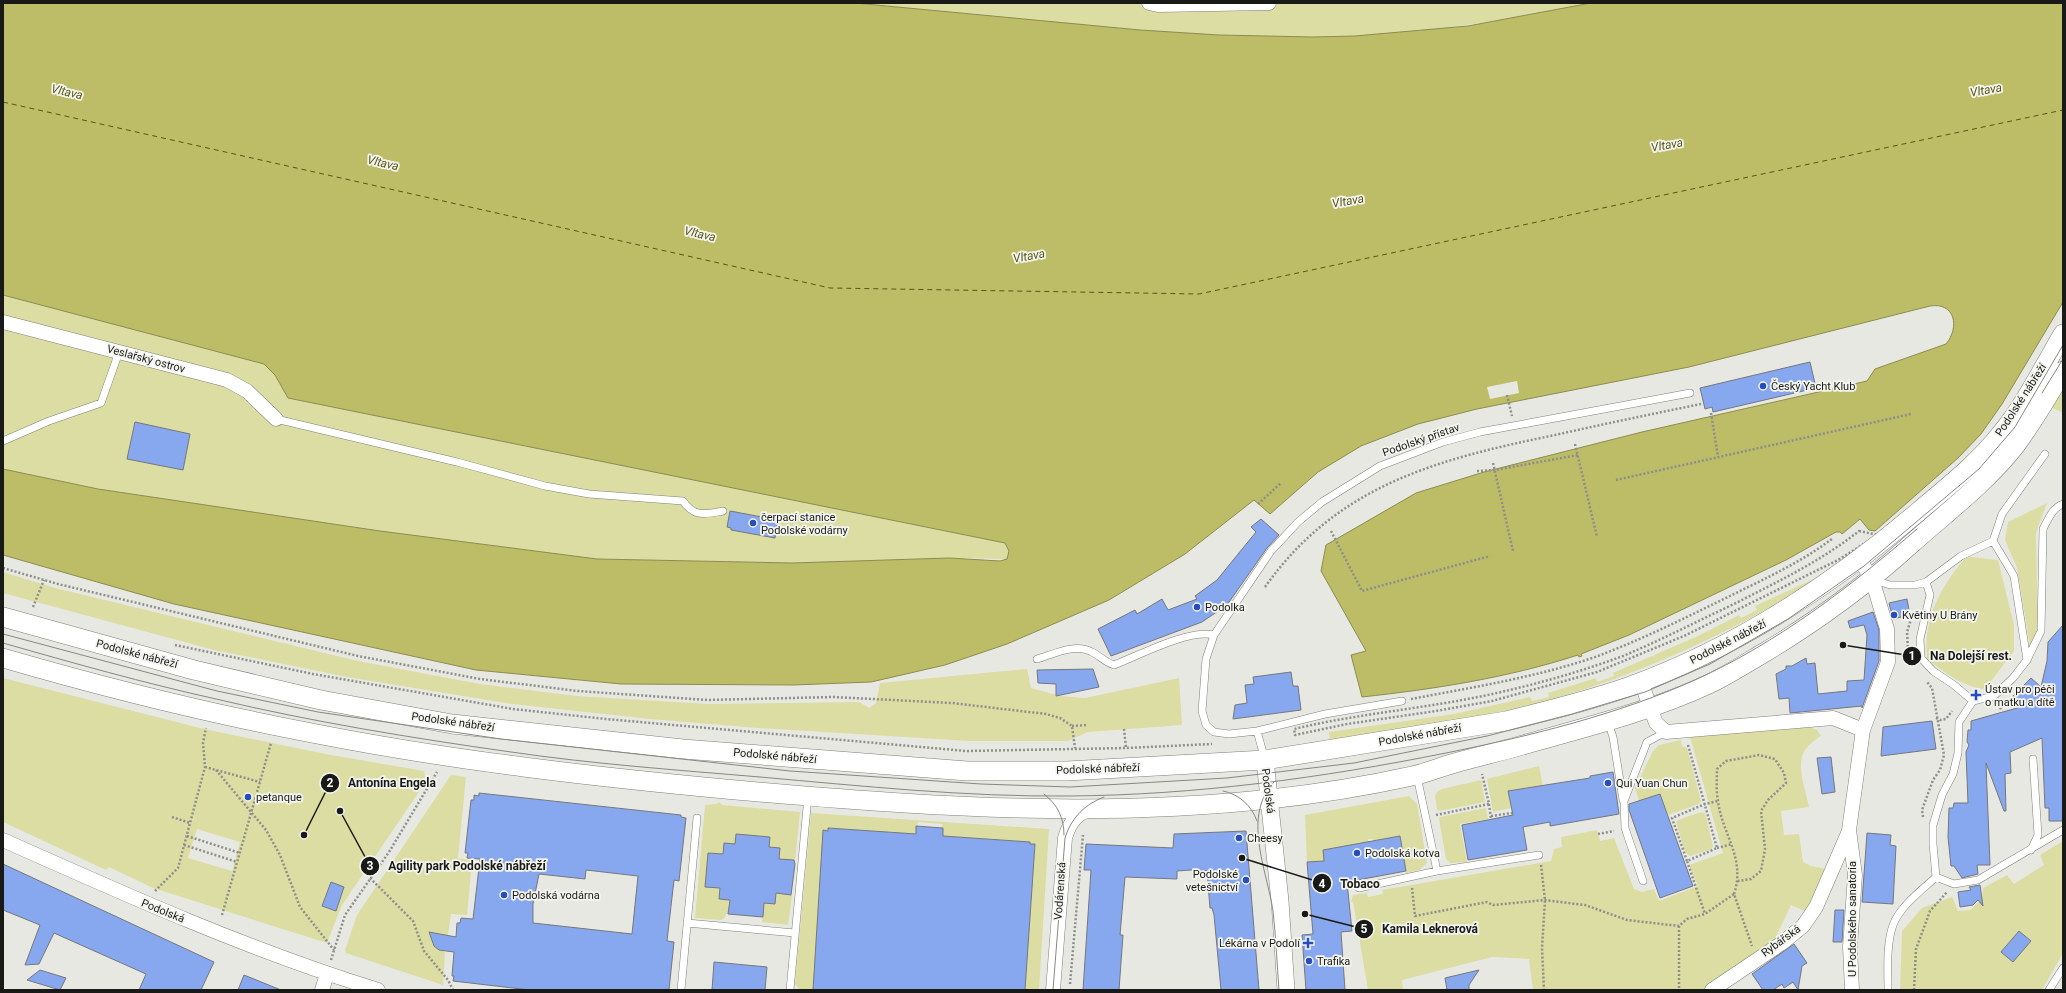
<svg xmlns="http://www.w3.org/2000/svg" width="2066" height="993" viewBox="0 0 2066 993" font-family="Roboto,sans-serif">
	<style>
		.green { fill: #dcdda3; fill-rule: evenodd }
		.water { fill: #bdbd67; stroke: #8c8c4f }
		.pier { fill: #e8e8e3 }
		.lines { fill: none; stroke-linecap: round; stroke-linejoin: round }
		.ferry { stroke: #575616; stroke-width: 1; stroke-dasharray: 5 4; stroke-linecap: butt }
		.building { fill: #87a8ee; stroke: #75777b; fill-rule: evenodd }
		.service-casing { stroke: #7f807b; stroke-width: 8 }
		.minor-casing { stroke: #7f807b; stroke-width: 15 }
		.tertiary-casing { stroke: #7f807b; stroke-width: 18 }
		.secondary-casing { stroke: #7f807b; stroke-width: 20 }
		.path { stroke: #8e8e8b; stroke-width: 2.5; stroke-dasharray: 2 2; stroke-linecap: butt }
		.service { stroke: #fff; stroke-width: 7 }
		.minor { stroke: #fff; stroke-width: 14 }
		.tertiary { stroke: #fff; stroke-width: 17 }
		.secondary { stroke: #fff; stroke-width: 19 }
		.tram { stroke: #878783; stroke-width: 1 }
		.poi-dot { fill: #254ebc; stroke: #f5f5f0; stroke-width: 1.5 }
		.labels { text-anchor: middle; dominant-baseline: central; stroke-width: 3.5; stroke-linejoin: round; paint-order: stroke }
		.street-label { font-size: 11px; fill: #191917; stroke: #f5f5f0 }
		.poi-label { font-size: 11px; fill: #191917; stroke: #f5f5f0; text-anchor: start }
		.water-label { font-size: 12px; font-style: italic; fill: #575616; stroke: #f5f5f0 }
		.leader { fill: none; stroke: #191917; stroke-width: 1.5 }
		.callout-dot { fill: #191917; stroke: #f5f5f0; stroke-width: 1.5 }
		.mark-label { font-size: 12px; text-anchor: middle; font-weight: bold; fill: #fff }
		.callout-label { font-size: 12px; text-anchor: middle; font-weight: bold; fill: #191917; stroke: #f5f5f0; stroke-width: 3.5; stroke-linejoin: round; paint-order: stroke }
	</style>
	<rect width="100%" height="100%" fill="#e8e8e3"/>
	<path class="green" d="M855,3h736c-77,17 -156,28 -235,33 -31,2 -62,0 -93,0 -136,-2 -272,-20 -408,-33z
		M3,295l261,69 11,11 13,23 717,145 4,8 -2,8 -58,-1 -157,5 -195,-4 -217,-28 -282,-42 -95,-20zM135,422l55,12 -8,36 -55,-12z
		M2063,389v24l-12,-6z
		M2047,503l-11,30 2,100 -8,13 -13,-78 -12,-28 3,-18z
		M1971,557l27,3 16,65v26l-29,38c-22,-2 -41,-17 -58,-30 -4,-40 13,-71 38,-101z
		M3,572l52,16 303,73 122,23 97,12 131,8 151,-2 10,6 7,-5 4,-20 147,-14 4,19 29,8 25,2 94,-20 3,47 -94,7 -20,9h-98l-213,-13 -107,-9 -138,-15 -165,-27 -133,-27 -211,-57z
		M1818,577h5c-75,45 -154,85 -238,112 -82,27 -170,38 -255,52l-1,-9 125,-18 76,-17 2,4 17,-4 -1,-4 48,-15 1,4 17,-6 -1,-3 39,-17 3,1 -1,-2 44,-19 41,-21 2,3 16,-8 -2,-4z
		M3,678l201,51 127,26 93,16 1,7 -2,8 -81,119 -15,38 -174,-55 -44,-21 -3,3 -103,-48zM197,829l43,13 -8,29 -44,-13z
		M1805,725l12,5 4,6c-6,4 -15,10 -18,18 -6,15 3,38 6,53l-28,4 3,24 15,-1 4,28 8,4 20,4 -25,42 -15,-7 -17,36 -67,49h-174l-4,-31 -37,-2 -90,23 1,10h-35l-15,-88h-2l2,-7 14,-2 1,4 15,-3 -1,-4 169,-29 3,-12 8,-2 -1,-10 36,-7 3,11 14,-3 20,51 8,3 12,-3 5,12 39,-15 -9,-21 34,-12 -33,-116z
		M1681,740l1,6 5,2 14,53 -2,3 -31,11 -8,-21 -21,7 -4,-13 18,-37 6,-6z
		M1539,766l4,20 -34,5 2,17 -18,4 -6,-33z
		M451,775l15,2 -8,81 14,3 -5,54 -16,-1 -3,21 -17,-3c0,11 3,18 14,19l-2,34 -97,-32 -1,-3 12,-35z
		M1481,780l4,22 -46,9 -2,-2 -2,-13 2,-4 5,-3z
		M1409,796l8,8 10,59 -8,7 -13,3 -7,-37 -26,5v-2h-5v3l-45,8 1,11 -17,1 -2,-47z
		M719,802l3,3 78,7 -5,49 -16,-2 -10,-12 1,-10 -34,-3 -1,10 -11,-1 -1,11 -15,-1 -3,34 15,1 10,12 -2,14h-2l-1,4 -4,2 -26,-2 10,-113 11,-1z
		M1486,808l2,11 -28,5 7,38 -17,1 -4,-4 -7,-40 1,-2z
		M1701,812l4,1 8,33 -2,3 -21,7 -5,-4 -9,-30 2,-2z
		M811,813l238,16 -10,161h-14l5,-148 -87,-6 -1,-12 -24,-2 -2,12 -88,-6v3l-5,-1 -10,160 -14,-1 -4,-6z
		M2063,841v112l-21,37h-142l2,-59 20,-23 30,-11 6,14 12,-1 12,-11 1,-11 24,-13 7,9 30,-19 -4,-10zM2019,931l12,10 -18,21 -12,-10z
		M776,893l16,2 -4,30 -26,-3 2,-19 11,1z"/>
	<path class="water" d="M3,3h852l285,27 79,5 94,2 42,-1 113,-10 123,-23h472v299l-61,102 -21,30 -23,24 -83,73 -6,-1 -9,-11 -18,15 -2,-2h-4l-50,28 -157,75 -48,19 1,2 -3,1 -1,-2c-71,23 -143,34 -216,42l-11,-42 15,-4 -45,-80 5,-26 90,-52 68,-21 158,-40 225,-51 8,-12 71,-25c14,-17 9,-42 -16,-38l-241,61 -212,42 -59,15 -57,22 -43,26 -48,42 -16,-14 -69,54 -76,46 -102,44 -62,21 -74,17 -78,3 -172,-1 -145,-14 -302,-66 -171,-49v-86l95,20 282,42 217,28 195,4 157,-5 51,3 7,-2 2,-8 -4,-8 -717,-145 -13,-23 -11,-11 -261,-69z"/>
	<path class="pier" d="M1517,381l2,12 -29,6 -3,-12z"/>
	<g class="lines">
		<path class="ferry" d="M3,102l827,186 369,6 864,-184"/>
	</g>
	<path class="building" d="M1810,362l6,26 -103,24 -1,-5 -7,2 -5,-21z
		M135,422l55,12 -7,36 -56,-11z
		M730,511l48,9 -3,18 -44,-8v-2l-4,-1z
		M1261,519l18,16 -12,13 -40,57 -25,17 -91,34 -13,-27 37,-19 2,4 25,-15 6,11 29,-11 -2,-3 22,-16 39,-48 -5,-5z
		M1907,599l3,16 -17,4 -4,-16z
		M1873,612l6,18v31l-17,47v-2l-72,7 -1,-15 -10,1 -3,-25 10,-5v-3h6l14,-8 1,6 8,-1 3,31 29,-3v-10l17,-1 3,-45 -3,-10 -14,3 -2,-7z
		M2063,625v196h-14v-13h-4l-3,-70 -32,14 1,21 -6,1 1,37h-2l-18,-48 4,102h-13l1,9 -16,4 -8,-12h-3l-3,-29 1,-29h4l1,-5h14l-2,-51 3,-7 -2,-3 1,-12h3v-9l53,-15 -11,-10 18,-18 10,9 6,-26 1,-19z
		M1093,669l6,18 -43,9v-12l-18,-1 -1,-13z
		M1291,672l2,14h5l3,24 -68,9 2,-14 12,-2 -2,-18 9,-1 -1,-7z
		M1932,721l4,28 -55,7 2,-29z
		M1831,757l4,35 -13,2 -5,-36z
		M1613,772l6,42 -69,12v-4l-27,5 4,23 -59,10 -6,-35 51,-10 -5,-24 82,-13v-2z
		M479,793l202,22v2l5,1 -7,63 -5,-1 -7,61 7,1 -5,48h-139l-77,-9 1,-5h-2l2,-24 -15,-2 -5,-4 -5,-14 27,5 1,-14h3l1,-5 12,1 7,-60 -13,-1 1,-5h-3l6,-53h3v-5l5,1zM586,870l52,6 -6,58 -99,-11v-19l6,-30 46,5z
		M1660,794l33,92 -33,12 -31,-88v-6z
		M916,826l27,2v8l87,6v2h5l-10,146h-212l10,-160 5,1v-3l88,6z
		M1246,831l13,159h-38l-7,-75 -2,-7h-2l-3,-37 -16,-1 -14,1v8l-52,-2 -5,58h3l-4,55h-36l8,-120h-7l2,-26 87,4 1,-14z
		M1867,833l24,2 -1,10 6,1 -3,58 -31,-2z
		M736,834l34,3 -1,10 11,1 -1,11 15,1 1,4 -4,31 -15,-2 -1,11 -11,-1 -1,14 -35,-3 2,-14 -11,-1 1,-11 -15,-1 3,-34 15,1 1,-11 11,1z
		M1400,836l6,35 -59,11 5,49 -11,1 4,58h-39l-4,-55 11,-1 -6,-72 17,-1 -1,-11z
		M3,864l211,98 -13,28h-62l7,-16 -92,-41 -15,31 -14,1 15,-40 -37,-15z
		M331,882l13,5 -8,24 -14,-5z
		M1980,885l3,21 -5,-6 -5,5 -13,2 -2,-15 13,-2 -2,-3z
		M1835,910h9l-2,32h-9z
		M2019,931l12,10 -18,21 -12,-10z
		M1794,944l13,19 -5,3 -4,24 -5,-8 -9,6 -2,-4 -9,6h-10l-11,-16z
		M714,962l53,5 -2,23h-53z
		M40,970l26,8 -6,12 -33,-10z
		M1479,970l-10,15v5h-22l-2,-12z
		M244,975l37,15h-43z"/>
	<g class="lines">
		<g class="service-casing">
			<path id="service" d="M276,419l181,43 88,24 44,8 94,7c12,17 22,13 40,10
				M3,441l46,-20 52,-18 18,-51
				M1993,541l21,35 13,84
				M1874,580l16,5h25l11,-3 35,-26 32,-15 9,-27 43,-60
				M1926,582l4,13 -10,44 1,19 12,13 21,14 19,16
				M1037,659c17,-5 38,-16 55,-7 8,4 13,10 22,13 26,-10 74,-36 100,-30
				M1402,701l-77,13 -68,17 -28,3 -15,-2 -8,-7 -4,-14 4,-52 8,-24 57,-84 27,-29 24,-20 58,-36 63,-24 37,-10 210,-39
				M1608,722l5,15 10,63
				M1257,731l8,29
				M1417,776l20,95
				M2031,850l7,-15 -5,-76
				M1936,877l-3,-33v-19l9,-30 11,-21 5,-21 1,-31 14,-21 21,-5 19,-18 14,-18 14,-29 2,-102c5,-9 9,-21 20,-25
				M1936,877l18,7 24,-4 85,-50
				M1643,881l-18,-53 -1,-27 23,-59 19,-10
				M1359,888l78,-17 102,-16
				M687,923l108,10
				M681,990l16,-172
				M790,990l17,-183
				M1888,990c0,-20 -2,-45 5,-65 7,-19 29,-35 43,-48
				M2049,990l14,-22"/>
		</g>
		<g class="minor-casing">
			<path id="minor" d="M1149,3l9,2 111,-2
				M3,322l224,58 20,11 29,28
				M1641,682l15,41 10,9 167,-14 30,12
				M3,840c123,55 246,110 375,150
				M322,990l5,-16
				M1053,990l12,-152c4,-14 11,-26 26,-28
				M1712,990l70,-47 21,-17 13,-19 33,-76
				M1852,990l-2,-43 5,-72 -6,-45 14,-100 25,-68 -1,-33 -15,-50 -12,-19"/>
		</g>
		<g class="tertiary-casing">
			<path id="tertiary" d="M1265,760l15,141 6,89"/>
		</g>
		<g class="secondary-casing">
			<path id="secondary" d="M3,617l191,53 127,30 131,24 231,25 284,22h100l198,-11 241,-39c41,-10 82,-20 122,-34 108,-39 203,-101 290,-175 28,-24 59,-48 82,-77 25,-30 43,-67 63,-101
				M3,658c103,30 208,56 314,76 138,27 279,43 419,56 224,20 455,35 676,-14 15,-3 28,-9 43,-13 21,-6 43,-11 64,-17 64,-18 130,-34 190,-62 21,-10 39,-22 58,-33 51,-31 99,-66 143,-106 36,-32 76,-62 105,-99 18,-24 33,-50 48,-75"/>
		</g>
		<path class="path" d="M1507,395l5,21
			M1711,413l7,44
			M1575,444l22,93
			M1493,463l20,88
			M1477,471l18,-1 83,-15
			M1616,480l295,-66
			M1258,504l23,-21
			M1331,531l31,60 128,-35
			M1859,531l19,4 -40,25 -154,76 -87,36 -105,29 -56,10 -89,13 -52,11 -1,-6c62,-15 126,-20 189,-33 47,-10 94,-23 140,-40 38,-16 75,-35 113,-53 43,-22 85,-42 123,-72z
			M3,568l55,16 300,72 122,23 98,12 129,9 126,-3 119,6 94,11 14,4 12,8 3,22
			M1265,587c73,-103 174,-128 290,-152 49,-11 97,-21 146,-31
			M33,607l11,-27
			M175,645l138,29 200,35 93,10 360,32 160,-3 86,-4
			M1908,651l-1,-19 6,-19
			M1411,699c63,-12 127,-22 187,-43 45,-17 89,-39 132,-60 36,-18 72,-34 103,-58
			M1998,704l4,7
			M1936,718l4,2 6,-1 6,-8
			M1072,726l15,-1
			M1124,729l2,19
			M1688,745l29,103 -30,13 18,53
			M205,767l55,15
			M216,770l50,60 14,25 20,52 34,43
			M1489,804l2,15
			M1436,815l53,-11 -7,-30
			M1491,816l21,-3
			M172,817l18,6
			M1923,817l-1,-7 11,-30 7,-10 4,-15 -12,-67 -5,-6
			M1598,834l16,-3
			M187,836l53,17
			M184,845l53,17
			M1717,848l15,-4
			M1687,861l-15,-43 33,-14 13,-3
			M1541,865l4,35 -3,48 2,42
			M370,878l43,43 11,30 24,29 5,10
			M1412,888l3,28 72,-14 6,3 52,-5 40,5 42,15 52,6 8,-7 18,-5 29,-20 18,52
			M155,891l23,-23 27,-101 -2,-24 3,-15
			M1734,894c12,-36 -12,-60 -16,-93 -2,-10 -1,-21 -1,-32l9,-8 33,-6 16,4 9,14 2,10 -18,17 -7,11 4,38 -4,22 -10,8 -13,2
			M222,915l49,-172
			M1679,926v64
			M331,960l14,-45 44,-63 48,-80
			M1070,984l13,-149
			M1914,990l2,-41 14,-38 17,-19"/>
		<use href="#service" class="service"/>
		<use href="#minor" class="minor"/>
		<use href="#tertiary" class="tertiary"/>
		<use href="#secondary" class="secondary"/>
		<path class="tram" d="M2042,393l21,-34
			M3,634l214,57 101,21 183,27 289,32 191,13 89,3 157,-9 127,-15 133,-27 85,-22 73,-22 65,-28 78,-45 76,-53 115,-97 36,-42 48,-82
			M3,643c70,20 141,40 213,56 97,23 196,39 295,53 82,12 166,18 249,25 102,9 206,20 309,19 127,-1 252,-18 377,-43 84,-17 170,-38 249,-73 82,-37 155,-93 222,-151
			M1275,781c-34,34 -8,89 -2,130 3,26 4,53 6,79
			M1223,791c16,3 29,15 34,30
			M1044,794c14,11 20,24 20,41
			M1053,990l12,-152c6,-20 20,-34 39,-41"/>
	</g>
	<g class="poi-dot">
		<circle cx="1763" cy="386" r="4"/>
		<circle cx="753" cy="523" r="4"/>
		<circle cx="1197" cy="607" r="4"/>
		<circle cx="1894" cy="615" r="4"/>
		<path d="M1974 689h4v4h4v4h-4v4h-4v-4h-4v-4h4z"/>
		<circle cx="1608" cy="783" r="4"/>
		<circle cx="248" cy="797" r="4"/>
		<circle cx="1239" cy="838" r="4"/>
		<circle cx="1357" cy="853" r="4"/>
		<circle cx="1246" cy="880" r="4"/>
		<circle cx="504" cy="895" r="4"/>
		<path d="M1306 937h4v4h4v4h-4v4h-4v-4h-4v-4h4z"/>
		<circle cx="1309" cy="961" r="4"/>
	</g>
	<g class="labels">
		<g class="street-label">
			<text transform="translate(146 359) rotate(15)">Veslařský ostrov</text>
			<text transform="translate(2021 400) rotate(-57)">Podolské nábřeží</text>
			<text transform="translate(1421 440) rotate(-19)">Podolský přístav</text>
			<text transform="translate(1728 642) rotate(-27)">Podolské nábřeží</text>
			<text transform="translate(137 654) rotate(15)">Podolské nábřeží</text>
			<text transform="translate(453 722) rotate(8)">Podolské nábřeží</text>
			<text transform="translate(1420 735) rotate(-10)">Podolské nábřeží</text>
			<text transform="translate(775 756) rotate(5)">Podolské nábřeží</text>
			<text transform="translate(1098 769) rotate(-2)">Podolské nábřeží</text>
			<text transform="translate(1268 791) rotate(83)">Podolská</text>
			<text transform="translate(1060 891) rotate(-86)">Vodárenská</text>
			<text transform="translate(163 911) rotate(22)">Podolská</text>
			<text transform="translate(1852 919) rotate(-90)">U Podolského sanatoria</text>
			<text transform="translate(1781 941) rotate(-36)">Rybářská</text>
		</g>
		<g class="poi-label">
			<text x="1771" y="386">Český Yacht Klub</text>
			<text x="761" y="517">čerpací stanice<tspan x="761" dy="13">Podolské vodárny</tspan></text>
			<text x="1205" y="607">Podolka</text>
			<text x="1902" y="615">Květiny U Brány</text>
			<text x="1985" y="689">Ústav pro péči<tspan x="1985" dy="13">o matku a dítě</tspan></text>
			<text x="1616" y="783">Qui Yuan Chun</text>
			<text x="256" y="797">petanque</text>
			<text x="1247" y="838">Cheesy</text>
			<text x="1365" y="853">Podolská kotva</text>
			<text x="1238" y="874" text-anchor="end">Podolské<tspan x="1238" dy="13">vetešnictví</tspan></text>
			<text x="512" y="895">Podolská vodárna</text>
			<text x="1300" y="943" text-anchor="end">Lékárna v Podolí</text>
			<text x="1317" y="961">Trafika</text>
		</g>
		<g class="water-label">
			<text transform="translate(1986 90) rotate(-10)">Vltava</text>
			<text transform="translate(67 92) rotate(13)">Vltava</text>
			<text transform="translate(1667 145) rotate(-10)">Vltava</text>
			<text transform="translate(383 163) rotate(13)">Vltava</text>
			<text transform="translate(1348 201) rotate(-10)">Vltava</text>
			<text transform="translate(700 234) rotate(13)">Vltava</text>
			<text transform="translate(1029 256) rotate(-10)">Vltava</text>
		</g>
	</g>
	<path class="leader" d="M1843 645L1912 656M304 835L330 783M340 811L370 866M1242 858L1322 883M1305 914L1364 929"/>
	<g class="callout-dot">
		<circle cx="1843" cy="645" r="4"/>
		<circle cx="304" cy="835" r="4"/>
		<circle cx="340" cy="811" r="4"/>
		<circle cx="1242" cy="858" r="4"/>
		<circle cx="1305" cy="914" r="4"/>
		<circle cx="1912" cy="656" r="10"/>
		<circle cx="330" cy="783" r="10"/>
		<circle cx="370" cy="866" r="10"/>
		<circle cx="1322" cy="883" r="10"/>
		<circle cx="1364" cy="929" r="10"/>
	</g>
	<g class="mark-label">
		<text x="1912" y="660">1</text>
		<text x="330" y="787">2</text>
		<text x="370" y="870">3</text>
		<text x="1322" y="888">4</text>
		<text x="1364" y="933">5</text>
	</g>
	<g class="callout-label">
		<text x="1971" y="660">Na Dolejší rest.</text>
		<text x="392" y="787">Antonína Engela</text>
		<text x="467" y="870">Agility park Podolské nábřeží</text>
		<text x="1360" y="888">Tobaco</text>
		<text x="1430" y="933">Kamila Leknerová</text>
	</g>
	<rect width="2066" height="993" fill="none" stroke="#191917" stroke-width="8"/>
</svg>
